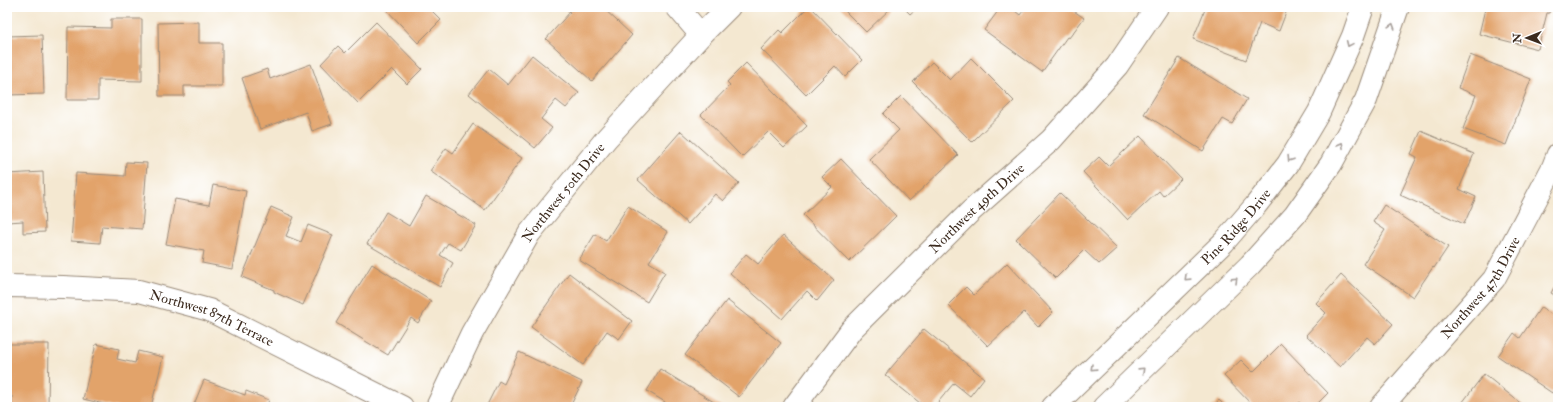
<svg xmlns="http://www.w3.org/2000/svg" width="1565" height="414" viewBox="0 0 1565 414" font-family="'IM FELL Double Pica',serif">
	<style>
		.building { fill: #e2a36a }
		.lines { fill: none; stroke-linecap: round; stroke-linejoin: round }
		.minor-casing { stroke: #988978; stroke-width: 24 }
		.tertiary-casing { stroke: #988978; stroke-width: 24 }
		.minor { stroke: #fff; stroke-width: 22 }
		.tertiary { stroke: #fff; stroke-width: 22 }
		.oneway { stroke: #a79f9a }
		.labels { text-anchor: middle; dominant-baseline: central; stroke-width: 3; stroke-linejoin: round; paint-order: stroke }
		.street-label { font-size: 14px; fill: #3b2a1e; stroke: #fff }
	</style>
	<rect width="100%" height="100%" fill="#fff"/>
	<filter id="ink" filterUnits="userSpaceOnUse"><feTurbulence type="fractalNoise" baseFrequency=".025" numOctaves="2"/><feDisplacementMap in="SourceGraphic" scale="8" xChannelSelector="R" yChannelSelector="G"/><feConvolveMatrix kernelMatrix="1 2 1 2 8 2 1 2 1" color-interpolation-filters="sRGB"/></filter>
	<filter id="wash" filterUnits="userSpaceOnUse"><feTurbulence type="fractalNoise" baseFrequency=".012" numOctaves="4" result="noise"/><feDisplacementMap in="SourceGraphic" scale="16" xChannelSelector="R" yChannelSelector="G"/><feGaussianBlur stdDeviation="0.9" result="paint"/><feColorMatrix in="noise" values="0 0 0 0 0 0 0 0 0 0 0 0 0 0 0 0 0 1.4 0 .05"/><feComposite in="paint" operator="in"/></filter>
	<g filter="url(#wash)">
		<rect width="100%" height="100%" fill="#f4e8d1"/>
		<g id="blocks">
			<path class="building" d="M384,7h48l-2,2 11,11 -23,23z
				M564,7h38l30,28 -40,46 -46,-42 24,-27z
				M808,7h3l51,53 -17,17 -10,-11 -29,29 -45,-46 18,-19 3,3z
				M841,7h51l-26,25z
				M903,7h15l-8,7z
				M1001,7h9l10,8 6,-8h42l16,11 -15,20 -2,-1 -25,35 -58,-42z
				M1206,7h73l8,3 -8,21 -19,-8 -14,37 -53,-21z
				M1481,7h70l-2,6h-2l-9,36 -59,-15 6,-25z
				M111,19h31v62l-44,-1v20h-31l1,-73 43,1z
				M199,22v21h23v43h-38v10h-25l-1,-73z
				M376,22l46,47 -15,15 -15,-15 -34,34 -37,-39 17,-18 7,7z
				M42,35l2,59 -37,1v-59z
				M532,55l47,38 -13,15 -10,-8 -15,19 11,9 -17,20 -66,-54 20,-25 19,16z
				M1470,55l61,24 -25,66 -43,-16 13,-34 -18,-7z
				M971,58l43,43 -42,41 -59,-60 19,-20 18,18z
				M1179,58l68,41 -15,25 -9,-5 -20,32 -59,-37z
				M746,63l61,63 -23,22 -16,-16 -26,25 -41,-42 29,-30 -3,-3z
				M311,64l21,60 -20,7 -6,-19 -46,17 -18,-51 25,-9 3,10z
				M901,96l57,59 -49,46 -40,-42 30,-29 -16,-16z
				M473,124l49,34 -37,52 -55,-39 16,-23 7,5z
				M681,131l58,52 -16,18 -8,-7 -27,30 -50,-44z
				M1421,131l53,23 -15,35 17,8 -12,27 -64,-29 17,-38 -6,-3z
				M1140,136l41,43 -18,17 -4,-5 -31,29 -45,-48 16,-15 9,9z
				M841,159l55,57 -47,46 -46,-47 29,-28 -10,-10z
				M126,162l21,1 -5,66 -40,-3 -2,17 -29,-2 5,-68 49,3z
				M43,172l2,60 -22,1v-12l-16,1v-48z
				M213,185l33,6 -14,78 -30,-6 2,-12 -38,-7 9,-45 34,6z
				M1060,193l57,55 -18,16 -15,-14 -28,28 -40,-39z
				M426,196l50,29 -15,25 -13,-7 -8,12 13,8 -13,24 -73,-43 19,-32 23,14z
				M1384,205l64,42 -14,21 -1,-1 -20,30 -50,-33 22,-34 -12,-8z
				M628,206l40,26 -19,30 16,10 -18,30 -68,-42 16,-26 11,7z
				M271,207l23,10 -8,19 15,6 7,-17 25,10 -30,70 -29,-13v-2l-32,-13z
				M783,235l51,45 -17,21 -10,-10 -25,28 -52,-46 16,-19 12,10z
				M1007,263l46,49 -15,15 -14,-15 -36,34 -40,-41 18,-18 8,8z
				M372,264l59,37 -13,22 -7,-5 -23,37 -52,-32z
				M569,273l63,48 -13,18 -12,-8 -24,34 -52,-38z
				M1341,275l52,49 -18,20 -8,-7 -27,30 -34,-32 20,-22 -10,-10z
				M1558,280v17l-7,-4z
				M727,300l54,43 -42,54 -54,-42z
				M1541,307l17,12v66l-6,8 -54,-37 16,-23 6,5z
				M924,329l60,49 -14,18 -16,-13 -20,24h-9l-40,-32z
				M7,344h42l-1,63h-36v-11h-5z
				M96,344l23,5 -2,10 18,4 3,-12 25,6 -12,50h-35l-33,-8z
				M1281,344l47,49 -14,14h-10l-5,-5 -5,5h-40l-30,-31 17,-16 12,12z
				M519,352l63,30 -12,25h-84l13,-26 5,3z
				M660,369l62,38h-59l2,-5 -18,-11z
				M1484,374l40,32 -1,1h-64z
				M204,380l41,15 1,-4 23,9 -3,7h-73z
				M1219,400l7,7h-14z"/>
		</g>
	</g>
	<g filter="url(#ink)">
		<use href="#blocks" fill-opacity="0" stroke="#988978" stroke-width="1"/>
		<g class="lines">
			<g class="minor-casing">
				<g id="minor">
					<path d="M677,7l24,28"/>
					<path id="s1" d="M7,286l56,1 76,4 70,19 193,97"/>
					<path id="s2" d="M437,407l35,-74 57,-99 77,-95 95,-104 28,-28"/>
					<path id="s3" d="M794,407l58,-78 118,-117 81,-72 66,-74 40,-59"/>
					<path id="s4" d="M1381,407l113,-128 59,-112 5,-13"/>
				</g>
			</g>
			<g class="tertiary-casing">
				<g id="tertiary">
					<path id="s5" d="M1053,407l171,-165 32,-37 32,-41 31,-52 34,-76 10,-29"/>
					<path d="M1104,407l146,-142 45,-50 36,-51 35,-64 32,-93"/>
				</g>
			</g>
			<use href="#minor" class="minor"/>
			<use href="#tertiary" class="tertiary"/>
		</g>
		<defs><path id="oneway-chevron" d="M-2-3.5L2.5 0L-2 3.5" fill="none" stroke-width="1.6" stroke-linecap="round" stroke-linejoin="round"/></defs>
		<g class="oneway">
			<use href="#oneway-chevron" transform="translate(1392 26) rotate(-73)"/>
			<use href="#oneway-chevron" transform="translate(1349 44) rotate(114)"/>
			<use href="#oneway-chevron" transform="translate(1341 145) rotate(-61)"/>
			<use href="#oneway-chevron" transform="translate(1290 159) rotate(122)"/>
			<use href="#oneway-chevron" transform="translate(1187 278) rotate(136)"/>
			<use href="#oneway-chevron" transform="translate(1235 280) rotate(-44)"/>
			<use href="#oneway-chevron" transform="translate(1093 368) rotate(136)"/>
			<use href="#oneway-chevron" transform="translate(1142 370) rotate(-44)"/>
		</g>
	</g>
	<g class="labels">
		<g class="street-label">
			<text stroke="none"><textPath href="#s2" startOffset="250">Northwest 50th Drive</textPath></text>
			<text stroke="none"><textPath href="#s3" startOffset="271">Northwest 49th Drive</textPath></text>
			<text stroke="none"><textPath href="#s5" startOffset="257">Pine Ridge Drive</textPath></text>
			<text stroke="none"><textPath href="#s4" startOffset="156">Northwest 47th Drive</textPath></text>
			<text stroke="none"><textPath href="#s1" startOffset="210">Northwest 87th Terrace</textPath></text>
		</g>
	</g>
	<rect width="1565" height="414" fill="none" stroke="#fff" stroke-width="24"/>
	<g transform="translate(1527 38) rotate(269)" stroke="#ffffff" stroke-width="3" paint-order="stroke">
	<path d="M0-3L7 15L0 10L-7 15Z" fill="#3b2a1e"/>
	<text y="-6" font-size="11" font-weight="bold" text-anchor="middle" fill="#3b2a1e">N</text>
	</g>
</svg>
